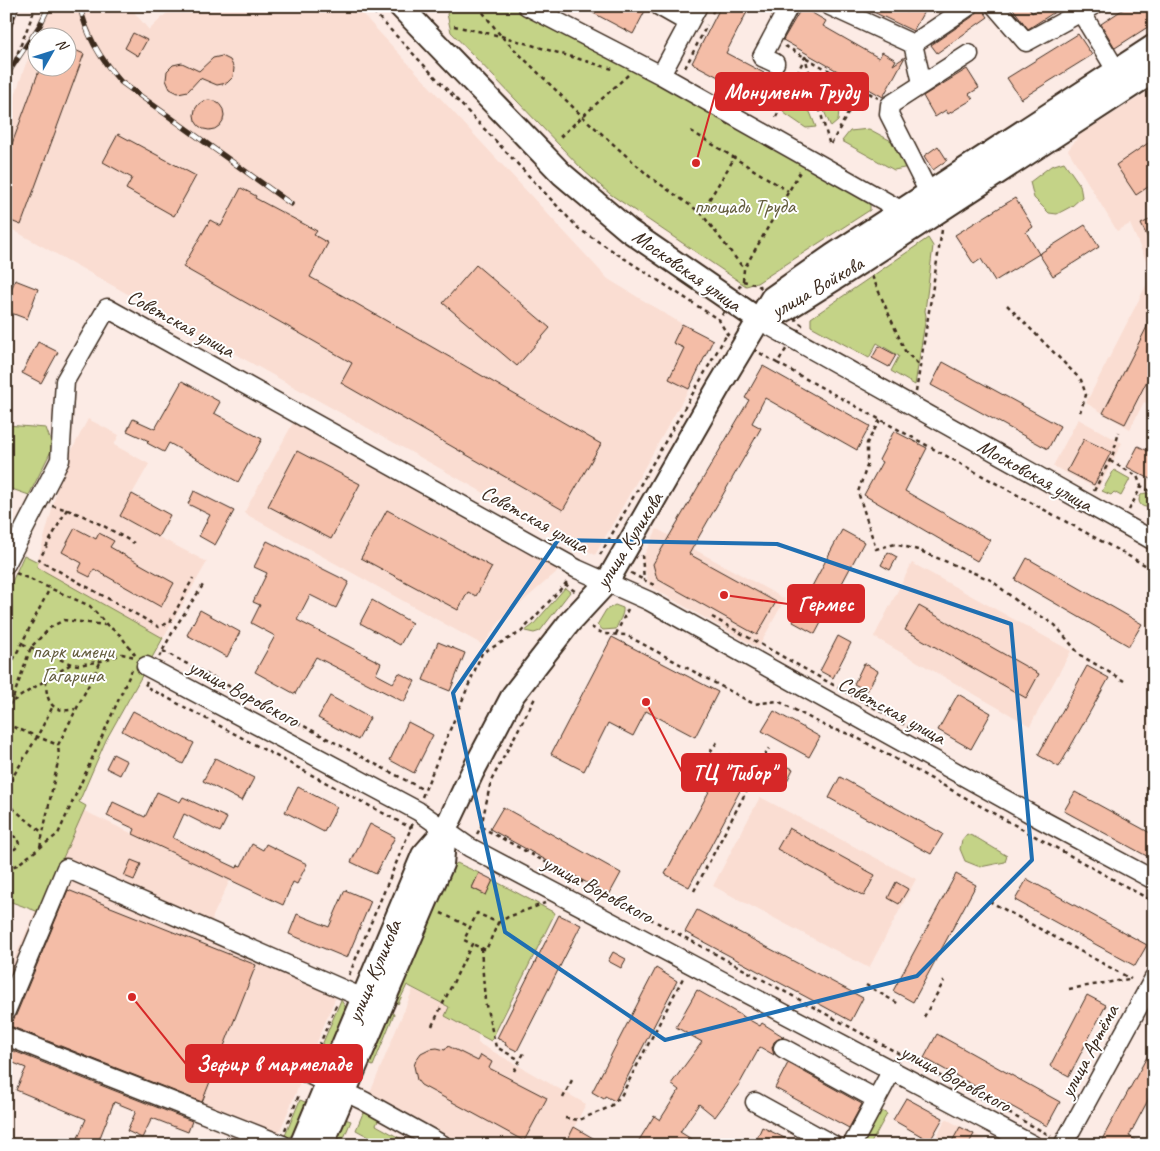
<svg xmlns="http://www.w3.org/2000/svg" width="1160" height="1151" viewBox="0 0 1160 1151" font-family="Caveat,sans-serif">
	<style>
		.built { fill: #faddd2 }
		.green { fill: #c4d387; stroke: #807e52 }
		.building { fill: #f4bda7; stroke: #3b2a1e }
		.lines { fill: none; stroke-linecap: round; stroke-linejoin: round }
		.minor-casing { stroke: #3b2a1e; stroke-width: 21 }
		.major-casing { stroke: #3b2a1e; stroke-width: 26 }
		.path { stroke: #3b2a1e; stroke-width: 2.5; stroke-dasharray: 4 4; stroke-linecap: butt }
		.minor { stroke: #fff; stroke-width: 18 }
		.major { stroke: #fff; stroke-width: 22 }
		.rail-casing { stroke: #3b2a1e; stroke-width: 5.5 }
		.rail { stroke: #fff; stroke-width: 4; stroke-dasharray: 11; stroke-linecap: butt }
		.marked { fill: none; stroke: #1f6fb2; stroke-width: 4; stroke-linejoin: round }
		.labels { text-anchor: middle; dominant-baseline: central; stroke-width: 4; stroke-linejoin: round; paint-order: stroke }
		.park-label { font-size: 21px; fill: #645d3e; stroke: #fff }
		.street-label { font-size: 21px; fill: #3b2a1e; stroke: #fff }
		.leader { fill: none; stroke: #d62828; stroke-width: 2 }
		.callout-dot { fill: #d62828; stroke: #fff; stroke-width: 2 }
		.callout { fill: #d62828; stroke: #d62828; stroke-width: 2 }
		.callout-label { font-size: 22px; text-anchor: middle; font-weight: bold; fill: #fff }
	</style>
	<rect width="100%" height="100%" fill="#fcebe5"/>
	<filter id="ink" filterUnits="userSpaceOnUse"><feTurbulence type="fractalNoise" baseFrequency=".02" numOctaves="2"/><feDisplacementMap in="SourceGraphic" scale="10" xChannelSelector="R" yChannelSelector="G"/><feConvolveMatrix kernelMatrix="1 2 1 2 8 2 1 2 1" color-interpolation-filters="sRGB"/></filter>
	<g filter="url(#ink)">
		<path class="built" d="M52,6h77l20,24 25,-24h181l253,273 74,45 31,16 -24,49 -94,166 -589,-329v-104l19,-56 12,-27 1,29h30v-30l-30,-1z
			M1154,88v318l-10,-4 -14,27 -44,-26 66,-129 -22,-50 -13,7 -49,-81 13,-16z
			M88,419l31,16 -5,10 35,19 -17,30 39,21 -12,22 48,25 -44,76 -127,-71 17,-61 7,-33z
			M1078,419l44,24 -24,46 -45,-23z
			M294,421l118,66 147,83 -59,51 -17,24 -239,-132z
			M657,529l128,70 -27,49 -109,-62 -7,-27z
			M912,563l159,88 -41,75 -156,-89z
			M760,797l156,82 -47,89 -156,-82z
			M76,807l154,73 -17,36 -1,6 131,58 -69,165 -268,-102v-66l26,-58z
			M413,989l36,19 -4,8 33,19v8l108,61 -21,41h-100l-95,-52z
			M946,1119l49,26h-63z"/>
		<path class="green" d="M451,6h65l151,80 203,116v8l-113,73 -11,3 -136,-92 -27,-24 -132,-138 -4,-18z
			M825,81l10,5 4,23 -1,12 -7,6 -7,-16 -4,-19z
			M790,100l20,12 6,15 -10,1 -22,-15 -2,-4z
			M869,129l26,14 14,24 -15,3 -52,-29 8,-10z
			M1064,162l16,23 2,12 -10,9 -15,8 -8,-1 -15,-15 -4,-16 21,-16z
			M928,238l5,8 -8,65 1,5 -11,69 -24,-14 8,-15 -22,-13 -8,15 -58,-32v-8z
			M6,425l40,3 7,19 -24,48 -23,-8z
			M1114,470l16,9 -9,17 -7,-4 -3,3 -9,-4z
			M1139 500a7 7 0 1 1 14 0a7 7 0 1 1-14 0Z
			M24,555l14,7 -1,5 126,71 -57,102 -27,62 7,4 -47,106 -33,-12v-305z
			M565,588l5,4 -30,39 -6,2 -9,-2 8,-6z
			M615,605l8,3c1,7 -5,14 -7,21l-13,1 -6,-5 9,-15z
			M967,834l10,4 30,18 -2,6 -25,5 -15,-6 -5,-12 2,-9z
			M457,863l22,10 -7,15 14,7 7,-15 62,33 -64,128 -46,-25 4,-9 -42,-22 -9,19 -4,-6 57,-130z
			M341,1000l7,11 -16,38 -10,-4z
			M388,1012l6,2 -21,52 -7,-3z
			M300,1100l10,4c-6,15 -9,31 -26,34z
			M877,1111h5l5,3 -17,31h-8z
			M363,1113l7,1 9,5 -3,6 36,20h-28l-28,-15z
			M345,1119l6,2 -10,24h-7z"/>
		<path class="building" d="M580,6h56l9,5 -12,23z
			M721,6h29l-24,47 38,20 -12,22 -60,-32z
			M861,6h32l14,6 4,-6h16l-14,25z
			M980,6l8,11 -51,36 -6,-8 44,-30z
			M1011,6h17l4,7 9,-7h23l-36,23z
			M1128,6h26v17l-39,25 -14,-24z
			M802,7l24,14 -3,5 56,32 3,-6 14,8 -3,5 12,-8 -22,40 -100,-57z
			M133,33l14,7 -9,16 -13,-8z
			M1078,34l14,21 -71,44 -14,-21z
			M68,47l16,7 -63,171 -15,-6v-59l34,-92h28z
			M222,56l8,4 4,8 -1,9 -6,6 -10,2 -17,-7 -12,13 -10,2 -8,-4 -4,-9 1,-9 6,-6 9,-2 17,8 14,-13z
			M967,69l12,19 -10,6 4,5 -25,15 -2,-4 -11,7 -12,-21z
			M194 115a15 15 0 1 1 30 0a15 15 0 1 1-30 0Z
			M118,134l78,42 -22,40 -48,-27 6,-11 -29,-16z
			M1154,139v44l-18,12 -20,-30z
			M938,146l9,14 -14,10 -9,-14z
			M241,188l15,8 -1,2 62,33 -3,4 14,8 -18,34 291,167 -38,66 -222,-127 11,-20 -169,-96 27,-47 11,6z
			M1015,198l18,29 -7,5 13,22 -44,27 -14,-22 -7,5 -19,-29z
			M1151,219l3,6v25l-13,-26z
			M1085,225l14,22 -46,29 -14,-22z
			M476,265l74,63 -33,38 -74,-63z
			M15,280l23,9 -11,30 -21,-8v-8z
			M1154,313v54l-29,57 -22,-11z
			M682,324l31,16 -24,49 -20,-10 15,-31 -11,-5z
			M38,342l20,10 -17,31 -19,-10z
			M879,346l17,9 -7,12 -17,-9z
			M943,362l117,64 -12,23 -117,-64z
			M763,366l107,60 -13,24 -92,-52 -13,25 9,5 -72,126 87,48 -19,33 -100,-56 -4,-15 96,-164 -4,-2z
			M182,381l38,21 -6,11 48,26 -24,43 -69,-39 -5,9 -17,-9 2,-2 -22,-10 6,-12 22,10z
			M894,431l33,17 -22,43 85,49 -13,21 -113,-66 18,-33 -3,-2z
			M1084,439l27,13 -17,33 -27,-14z
			M1138,446l16,8v27l-27,-14z
			M297,451l63,33 -29,55 -63,-33z
			M194,491l40,20 -19,34 -16,-9 11,-21 -22,-11z
			M132,494l38,21 -12,22 -38,-21z
			M387,510l105,57 -16,29 -8,-4 -10,18 -97,-52z
			M75,528l21,11 3,-6 15,8 -4,6 64,36 -13,24 -67,-38 -4,8 -12,-6 4,-8 -20,-11z
			M842,530l22,12 -49,92 -22,-12z
			M267,541l82,41 -13,26 -26,-13 -13,25 84,43 -5,11 17,9 6,-10 16,8 -11,21 -88,-45 -21,37 -40,-22 20,-36 -24,-13 9,-18 -7,-3 14,-29 -13,-6z
			M888,552l9,5 -7,13 -9,-5z
			M1027,558l115,66 -13,22 -114,-66z
			M372,600l40,23 -12,22 -40,-22z
			M919,606l120,68 -13,24 -121,-68z
			M200,610l40,22 -13,25 -40,-22z
			M838,636l13,7 -18,35 -13,-7z
			M612,637l106,55 -23,45 -49,-26 -13,25 -25,-13 -24,48 -33,-17z
			M438,642l27,11 -15,38 -27,-11z
			M864,663l14,8 -11,20 -13,-7z
			M1087,666l22,12 -50,89 -21,-12z
			M958,694l33,19 -20,36 -33,-19z
			M330,696l40,22 -12,22 -40,-22z
			M133,711l61,32 -11,21 -61,-33z
			M774,711l46,26 -11,20 -47,-26z
			M408,722l25,13 -19,38 -24,-13z
			M113,754l14,7 -7,14 -14,-7z
			M729,754l24,12 -64,121 -24,-13z
			M215,758l39,20 -12,23 -39,-20z
			M774,760l19,9 -7,14 -19,-10z
			M840,777l103,57 -12,20 -102,-56z
			M298,787l39,20 -13,25 -39,-20z
			M157,792l23,10 3,-5 44,21 -7,14 -36,-18 -11,24 64,30 1,-3 3,1 11,-22 11,6 3,-6 41,20 -10,20 -4,-2 -10,23 -150,-71 2,-5 -28,-13 6,-14 32,15z
			M1075,792l79,43v25l-90,-49z
			M503,807l118,66 -12,22 -119,-66z
			M370,824l25,13 -19,37 -25,-12z
			M789,828l86,47 -11,21 -87,-47z
			M131,860l10,4 -7,16 -10,-4z
			M479,873l14,7 -7,15 -14,-7z
			M956,874l20,11 -63,117 -20,-11z
			M1027,879l120,66 -12,21 -120,-66z
			M896,882l12,7 -9,15 -11,-6z
			M68,890l188,75 -54,137 -192,-76 6,-11z
			M345,890l26,11 -24,57 -58,-24 8,-20 32,13z
			M697,910l166,88 -12,23 -166,-89z
			M559,915l22,10 -64,126 -12,-6 1,-2 -9,-5z
			M613,952l13,7 -5,9 -13,-7z
			M656,968l21,13 -62,120 -10,-5 -1,3 -12,-7z
			M697,990l63,36 2,-3 22,14 -6,2 -4,3 -2,6 2,7 -14,-8 -20,36 -25,34 -16,-13 -19,28 21,13h-65l18,-29 6,4 19,-30 -8,-6 31,-42 -26,-15z
			M1087,995l19,10 -37,71 -19,-10z
			M937,1034l123,68 -13,24 -123,-68z
			M1154,1044v45l-25,47 16,9h-46z
			M448,1046l30,15 3,-6 11,7 -3,6 58,30 -23,43 -103,-56 -4,-5 -3,-14 2,-6 5,-7 8,-4 8,-1 8,2z
			M6,1048l186,73 -4,11 -36,-14 -10,20 -15,-7 9,-20 -22,-9 -17,43h-22l11,-26 -70,-29 10,-22 -20,-8z
			M788,1063l74,41 -13,24 -74,-40z
			M906,1098l37,20 -13,23 -37,-21z
			M574,1127l31,18h-27l-10,-6z
			M762,1127l37,18h-45z
			M960,1127l14,7 -6,11h-18z"/>
		<g class="lines">
			<g class="minor-casing">
				<path id="minor" d="M527,6l134,69 250,141
					M659,6l30,17
					M830,6l83,38 56,-38
					M995,6l31,36 66,-36
					M1081,12l35,58
					M913,44l9,39
					M775,63l-13,-6 27,-51
					M661,75l37,-69
					M934,203l-45,-89 1,-9 79,-51
					M759,320l395,221
					M6,564l54,-104 5,-79 42,-73 470,261 72,32 393,219 112,60
					M146,666l272,145 51,36 564,298
					M6,1011l60,-143 297,130
					M6,1036l277,109
					M783,1048l93,51
					M275,1056l33,18 56,27 79,44
					M755,1102l78,43
					M852,1145l40,-75
					M1063,1145l91,-167"/>
			</g>
			<g class="major-casing">
				<path id="major" d="M400,6l162,168 66,56 131,90
					M759,320l26,-10 59,-37 310,-202
					M301,1145l122,-290 22,-25 27,-57 41,-78 56,-72 38,-41 111,-194 54,-90 60,-42 322,-210
					M322,1145l120,-281 3,-34"/>
			</g>
			<path class="path" d="M368,6l211,223 140,91
				M478,6l23,30 82,81 67,60 51,36 43,56
				M712,13l4,-7
				M454,26l47,10 115,34
				M785,46l93,52
				M685,68l22,-43
				M6,83l30,-77
				M753,104l15,-29
				M776,117l29,-60 25,89
				M691,131l97,60
				M560,137l68,-62
				M831,144l31,-56
				M701,213l34,-56
				M872,276l33,75 15,15
				M743,281l15,4 44,40 -25,38 -50,-29 -8,-14z
				M743,281l1,-12 57,-99
				M1007,305l74,75 5,15 -6,17
				M777,363l377,207
				M916,392l26,-162
				M880,420l-13,23v23l-9,26 18,57 19,-5 23,6 73,30 27,22 37,23 25,30 44,26
				M1110,461l27,15 4,10 13,7
				M1094,491l19,-37 6,-22
				M52,506c30,6 55,22 82,37
				M67,509l-28,51 120,67 11,-5 23,-44
				M1129,510l12,-23
				M1149,521l5,-8
				M600,555l127,-221
				M642,555l2,25 10,5
				M16,573l74,33 17,19 13,10 16,21
				M631,573l13,7
				M565,584l11,8
				M712,617l200,112
				M591,627l13,7 22,1 128,69 24,-3 49,26 25,8 302,167
				M616,634l12,-25
				M23,644l48,20 8,1 22,-4 21,-7 13,3
				M163,651l261,139
				M159,657l17,-31 29,-44
				M6,674l44,-86
				M46,681c0,21 6,33 29,28
				M147,682l-2,4 266,142
				M13,701l58,-37
				M6,712l6,-11 19,-54 20,-20 13,-7 41,5
				M6,724l52,21
				M710,752l8,-11
				M6,788l31,-51 16,-31
				M422,797l60,-144 39,-21 47,-51
				M6,803l37,30
				M6,812l2,-8
				M481,827l570,309
				M477,834l4,-7 10,-46 44,-83
				M6,840l4,-4 7,1 2,7 -4,5h-4l-5,-4
				M40,847l19,-90 -1,-12 43,-84
				M6,869l11,-4 41,-31 74,-164
				M694,891l75,-143
				M989,901l142,78
				M441,913l29,14
				M498,923l10,-6 37,-14
				M481,948l4,53 11,46 24,13
				M349,975l64,-152
				M866,985l33,19
				M1069,989l60,-10
				M924,1017l20,-36
				M432,1026l40,-82 -8,-4 13,-27 21,10 -12,27 -14,-6
				M319,1046l18,-43
				M514,1071l10,-18
				M563,1098l9,-18
				M565,1118l14,2 31,-13 11,-11 62,-118
				M285,1130l14,-35"/>
			<use href="#minor" class="minor"/>
			<use href="#major" class="major"/>
			<g class="rail-casing">
				<path id="rail" d="M80,6c6,29 21,54 41,76l170,122
					M6,10l2,-4
					M6,35l11,-29
					M6,76l34,-51 9,-19"/>
			</g>
			<use href="#rail" class="rail"/>
		</g>
	</g>
	<path class="marked" d="M558,540l219,4 234,80 21,236 -115,116 -252,64 -160,-108 -52,-239z"/>
	<g class="labels">
		<g class="park-label">
			<text x="745" y="206">площадь Труда</text>
			<text x="73" y="651">парк имени<tspan x="73" dy="24">Гагарина</tspan></text>
		</g>
		<g class="street-label">
			<text transform="translate(687 270) rotate(35)">Московская улица</text>
			<text transform="translate(817 287) rotate(-30)">улица Войкова</text>
			<text transform="translate(181 323) rotate(29)">Советская улица</text>
			<text transform="translate(1035 475) rotate(29)">Московская улица</text>
			<text transform="translate(535 519) rotate(29)">Советская улица</text>
			<text transform="translate(629 540) rotate(-58)">улица Куликова</text>
			<text transform="translate(244 693) rotate(28)">улица Воровского</text>
			<text transform="translate(892 710) rotate(29)">Советская улица</text>
			<text transform="translate(598 889) rotate(28)">улица Воровского</text>
			<text transform="translate(374 971) rotate(-67)">улица Куликова</text>
			<text transform="translate(1089 1051) rotate(-62)">улица Артёма</text>
			<text transform="translate(956 1078) rotate(28)">улица Воровского</text>
		</g>
	</g>
	<path class="leader" d="M696 163L716 91M724 595L788 604M646 702L682 772M132 997L186 1064"/>
	<g class="callout-dot">
		<circle cx="696" cy="163" r="5"/>
		<circle cx="724" cy="595" r="5"/>
		<circle cx="646" cy="702" r="5"/>
		<circle cx="132" cy="997" r="5"/>
	</g>
	<g class="callout">
		<rect x="716" y="73" width="152" height="37" rx="5"/>
		<rect x="788" y="585" width="76" height="37" rx="5"/>
		<rect x="682" y="754" width="104" height="37" rx="5"/>
		<rect x="186" y="1045" width="176" height="37" rx="5"/>
	</g>
	<g class="callout-label">
		<text x="792" y="99">Монумент Труду</text>
		<text x="826" y="611">Гермес</text>
		<text x="734" y="780">ТЦ "Тибор"</text>
		<text x="274" y="1071">Зефир в мармеладе</text>
	</g>
	<rect width="1160" height="1151" fill="none" stroke="#fff" stroke-width="25"/>
	<rect x="12" y="12" width="1135" height="1126" fill="none" stroke="#3b2a1e" stroke-width="2" filter="url(#ink)"/>
	<g transform="translate(52 52) rotate(51)"><circle r="24" fill="#ffffff" stroke="#b1aaa5"/>
	<path d="M0-4L9 19L0 12L-9 19Z" fill="#1f6fb2"/>
	<text y="-8" font-size="14" font-weight="bold" text-anchor="middle" fill="#3b2a1e">N</text>
	</g>
</svg>
